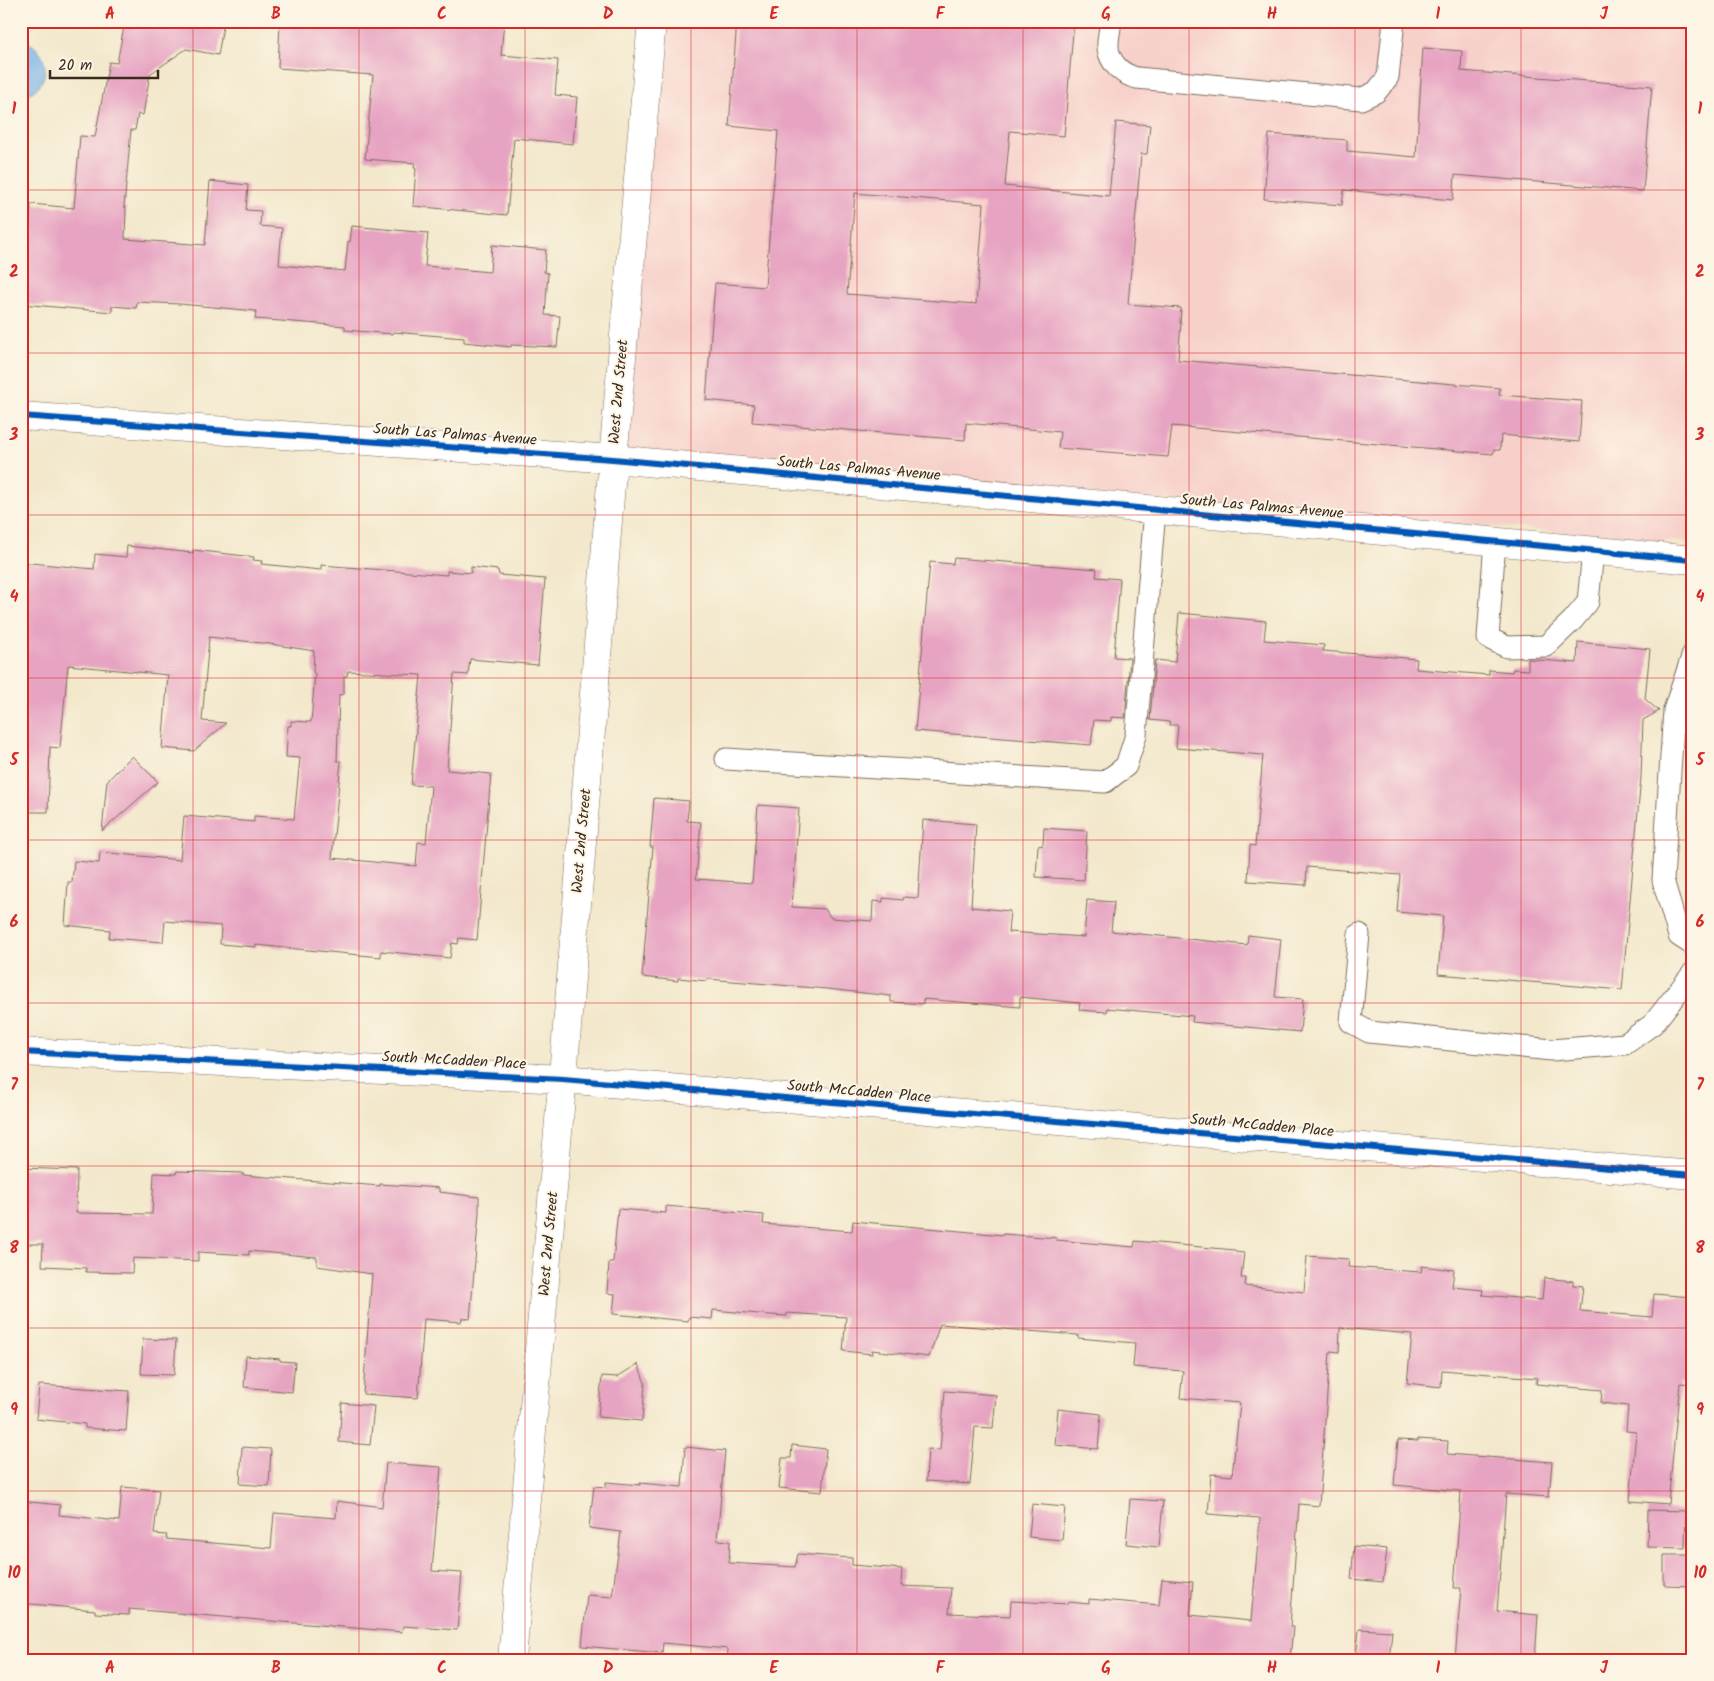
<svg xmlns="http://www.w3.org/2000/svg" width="1714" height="1681" viewBox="0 0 1714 1681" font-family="Kalam,sans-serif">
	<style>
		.built { fill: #f7d0ca }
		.water { fill: #78b4ea; stroke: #5a6f84 }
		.building { fill: #e7a4c2; fill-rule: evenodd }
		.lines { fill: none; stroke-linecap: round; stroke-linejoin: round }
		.lane-casing { stroke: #7b6c5b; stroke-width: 23 }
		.street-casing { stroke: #7b6c5b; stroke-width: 29 }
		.lane { stroke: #fff; stroke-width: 21 }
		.street { stroke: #fff; stroke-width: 28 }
		.cycleway-casing { stroke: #fcf5e5; stroke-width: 9 }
		.cycleway { stroke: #0057b8; stroke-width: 6 }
		.grid { fill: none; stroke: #d62828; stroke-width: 1; stroke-opacity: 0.55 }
		.labels { text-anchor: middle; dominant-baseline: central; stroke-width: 4; stroke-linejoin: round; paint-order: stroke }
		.street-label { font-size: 15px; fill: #3b2a1e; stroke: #fcf5e5 }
		.neatline { fill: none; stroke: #d62828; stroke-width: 2 }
		.grid-label { font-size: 16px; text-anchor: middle; font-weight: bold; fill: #d62828 }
	</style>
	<rect width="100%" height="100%" fill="#fcf5e5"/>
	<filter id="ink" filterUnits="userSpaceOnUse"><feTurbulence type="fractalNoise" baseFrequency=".02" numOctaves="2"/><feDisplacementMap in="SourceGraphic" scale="10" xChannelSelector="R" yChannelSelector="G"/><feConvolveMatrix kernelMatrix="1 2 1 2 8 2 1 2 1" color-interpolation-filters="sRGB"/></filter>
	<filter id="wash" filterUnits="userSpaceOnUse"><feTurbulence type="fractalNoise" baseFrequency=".0096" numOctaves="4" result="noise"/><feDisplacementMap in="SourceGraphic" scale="20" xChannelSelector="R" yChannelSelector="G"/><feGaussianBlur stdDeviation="1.12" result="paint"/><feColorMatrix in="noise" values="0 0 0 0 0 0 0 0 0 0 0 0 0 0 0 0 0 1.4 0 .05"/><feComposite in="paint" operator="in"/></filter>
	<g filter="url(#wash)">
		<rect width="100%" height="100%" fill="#f3e8cc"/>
		<path class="built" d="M658,21h1035v522l-1073,-87z"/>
		<path class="water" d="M21,39c31,11 33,48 0,58z"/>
		<g id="blocks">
			<path class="building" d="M125,21h99l-6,34 -32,-6 -36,25 -7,41 -5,-1 -3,16h-4l-7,77 2,1 -1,31 80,6 5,-64 38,4 -2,25 15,1 -1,15 22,2 -3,37 66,6 3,-30 2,1 2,-16 76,7 -3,33 65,6 2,-27 54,5 -2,22 4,1 -3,42 15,1 -3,31 -46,-2v2l-47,-5v-4l-71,-6v2l-48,-4v-4l-90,-7 1,-8 -76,-7 -43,-2 -1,6 -24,-2v6l-91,-8v-69l8,1 2,-32 43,4 6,-72 15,1 14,-75 8,1z
				M280,21h224l-3,34 57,5 -3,35 22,2 -4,47 -59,-6 -7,77 -94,-9 3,-37 -2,-1 1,-5 -50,-4 8,-84 -95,-7z
				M737,21h337l-10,115 -54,-5 -5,55 104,10 7,-74 34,3 -3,29h-6l-13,150 53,4 -1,15h1l-3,37 322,28 -1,7 83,6 -3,41 -78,-7 -1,15h-6l-1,4 -321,-28 -4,31 -110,-9 2,-16 -94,-9 -1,17 -213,-18 2,-17 -48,-5 9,-117 50,4 13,-156 -49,-5zM855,193l129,11 -8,100 -129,-10z
				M1423,48l39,3 -1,20 191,15 -9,105 -188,-16 -2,25 -109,-10 -2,15 -78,-6 5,-65 78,6v11l69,6z
				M127,546l66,7v-3l61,7 -1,3 9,1 -1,3 60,6v-5l126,10v-4l24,2v-6l27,3 1,5 46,4 -7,86 -68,-6 -2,16 -14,-1 -7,96 44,4 -14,166 -18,-2 -1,6 -6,-1 -2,15 -69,-7v6l-125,-12v2l-36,-3 1,-18 -56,-5 -2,21 -54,-4 1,-8 -45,-5 3,-43h4l2,-21 25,2 1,-11 80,8 4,-44 70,6v-6l40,3 6,-61 -14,-1 2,-31h3v-5l20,1 4,-48 -2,-2 1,-21 -44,-7 -61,-7 -7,84 24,2 -32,28 -32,-3 6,-73 -100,-10 -8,83 -10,-1 -2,65h-27v-250l73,7 1,-15 31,3zM348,671l73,4 -10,110 20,1 -5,57 -8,-1 -2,24 -84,-8 9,-97h-4l2,-66 5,-1v-18h3z
				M954,558l143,11 -1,8 24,2 -6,78 16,1 -5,60 -14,-1v4l-17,-1 -3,25 -176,-14 15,-169 23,2z
				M1179,613l87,8 -2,19 60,5 -1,6 94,8 -1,10 73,6v-5l23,2 1,-3 15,1v-11l49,4 1,-21 72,7 -5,50 14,12 -16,9 -2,57 -19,213 -184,-16 5,-58 -46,-4 3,-37 -93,-8 -1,18 -58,-4 2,-36 5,1 8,-91 -87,-7 2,-23h-9l1,-3 -20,-2 5,-60 20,2z
				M132,756l26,26 -56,49 5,-50z
				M654,798l35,3 -2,20 14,1 -5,57 56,4 6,-78 41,3 -7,99 33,2 6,9 41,3 1,-20 10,1v-4l20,2 1,-3 14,1 5,-78 53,4 -5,83 39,4 -2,21 76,5 3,-37 27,2 -3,29 136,14 1,-10 33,4 -6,58 28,2 -3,33 -108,-10 1,-6 -86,-8v4l-28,-2 1,-7 -60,-6v10l-97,-8v5l-32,-2v-6l-64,-7 -119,-10 -1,2 -29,-3v3l-36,-4 11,-130h-3z
				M1044,828l43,3 -3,49 -48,-3 2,-31 5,-1z
				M21,1168l56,2 -1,43 76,1 2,-41 22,1 1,-3 66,2 -1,2 138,11v-2l59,4v4l40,5v16l-9,106 -8,-1 -1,4 -37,-3 -6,79 -55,-4 9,-120 -55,-8v-9l-68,-6v4l-51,-3v9l-65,-3 -1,15 -46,-1v-4l-44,-2 1,-22h-22z
				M666,1206l98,9 -1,9 89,7 1,-10 150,14v-1l54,4 -1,2 78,7 1,-6 100,9v2l9,1 -3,25h5l-1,8 59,6 3,-36 42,3 -1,8 73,5 1,-6 32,4 -2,17 31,3 -1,5 60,5 2,-22 29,3v4l10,1 -3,25 72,6 2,-23 39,3v87l-13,-1 -12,121 -38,-3 6,-69 -10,-1 2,-25 -27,-3 1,-13 -66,-6 1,-6 -95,-8 -1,17 -34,-4 5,-49 -72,-6 -1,24 -9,-1 -11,155 -20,-2 -9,123h3l-3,33h-498l-34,-3v3h-31l1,-11 -65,-6 -1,10 -80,-7 5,-51 25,2 9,-65 -32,-4 5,-42 12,1v-5l34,3v-2l42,4 3,-40 40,4 -8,89 13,1 -1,22 66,4 3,-13 54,4v7l50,4 -1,17 50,2 -2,25 61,3 1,-15 57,3v-2l21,2v-5l70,6 3,-26 31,3 -3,33 61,6 9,-103 -52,-4 3,-40 21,2 8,-73 -60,-5 3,-27 -50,-4 2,-24 -57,-5v-3l-138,-11 -11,33 -57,-7 1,4 -30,-3 3,-34 -59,-4v3l-16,-1 -58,-5 -1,9 -23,-2 -1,4 -75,-7 2,-20 -8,-1 2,-31h4l5,-53 48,4z
				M143,1339l33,1 -2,35 -33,-1z
				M246,1356l34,3v2l15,1 -3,30 -48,-5z
				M638,1364l7,19 -3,38 -44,-4 4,-41 15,1z
				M39,1385l90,6 -3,40 -41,-3v-4l-49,-5z
				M945,1391l51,4 -3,33 -18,-1 -5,57 -44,-3 2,-32 12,1z
				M342,1403l32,3 -4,39 -31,-3z
				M1058,1409l43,5 -3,35 -43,-4z
				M1418,1439l30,2 -1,13 105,8 -3,35 -43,-3 -9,117 41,4 -3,45h-80l6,-72h-7l7,-97 -67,-6 4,-45 20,1z
				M792,1445l34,4 -4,43 -43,-4 3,-30h9z
				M242,1447l29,2 -2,37 -29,-2z
				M386,1463l55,4 -9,104 30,2 -5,57 -54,-4 -1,6 -273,-23v6l-34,-2v-3l-74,-7v-102l39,4 -1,10 60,6 3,-34 37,3 -5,44 13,1 -1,4 105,9 3,-35 62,5 1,-17 45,6z
				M1130,1499l33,2 -4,46 -33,-3z
				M1032,1504l33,3 -3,33 -33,-3z
				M1648,1510l38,1 -1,37 -38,-1z
				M1354,1546l33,3 -4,33 -32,-3z
				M1664,1555h29v31l-29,-1z
				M1359,1629l33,2 -3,29h-33z"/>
		</g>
	</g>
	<g filter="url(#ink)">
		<use href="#blocks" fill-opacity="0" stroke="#7b6c5b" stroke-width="1"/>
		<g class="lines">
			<g class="lane-casing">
				<path id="lane" d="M1111,21c-1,9 -5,23 -2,32 4,13 15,22 28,25l224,21 15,-7 12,-15 6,-56
					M1495,541l-7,97 19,9 39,-1 27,-26 15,-18 5,-51
					M1693,654l-19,56 -11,170 16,56 14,9
					M726,759l379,23 21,-16 10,-31 19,-225
					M1359,934l-8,88 18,10 183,18 73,-6 28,-20 40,-51"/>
			</g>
			<g class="street-casing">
				<path id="street" d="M21,416l592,43 1080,101
					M21,1052l542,27 1130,96
					M512,1660l54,-620 47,-581 39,-438"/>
			</g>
			<use href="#lane" class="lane"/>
			<use href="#street" class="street"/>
			<g class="cycleway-casing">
				<path id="cycleway" d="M21,416l592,43 1080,101
					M21,1052l542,27 1130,96"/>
			</g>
			<use href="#cycleway" class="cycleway"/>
		</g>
	</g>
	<path class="grid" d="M193,21v1639M359,21v1639M525,21v1639M691,21v1639M857,21v1639M1023,21v1639M1189,21v1639M1355,21v1639M1521,21v1639M21,190h1672M21,353h1672M21,515h1672M21,678h1672M21,840h1672M21,1003h1672M21,1166h1672M21,1328h1672M21,1491h1672"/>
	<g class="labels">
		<g class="street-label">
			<text transform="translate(619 392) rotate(-85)">West 2nd Street</text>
			<text transform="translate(455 435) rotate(4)">South Las Palmas Avenue</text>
			<text transform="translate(859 469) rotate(5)">South Las Palmas Avenue</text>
			<text transform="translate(1262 507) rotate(5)">South Las Palmas Avenue</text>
			<text transform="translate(582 841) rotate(-85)">West 2nd Street</text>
			<text transform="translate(454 1061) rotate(3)">South McCadden Place</text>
			<text transform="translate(859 1092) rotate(5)">South McCadden Place</text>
			<text transform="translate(1262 1126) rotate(5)">South McCadden Place</text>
			<text transform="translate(549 1244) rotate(-85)">West 2nd Street</text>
		</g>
	</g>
	<rect width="1714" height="1681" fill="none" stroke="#fcf5e5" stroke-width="55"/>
	<path d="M50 70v8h108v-8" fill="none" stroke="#3b2a1e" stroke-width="2.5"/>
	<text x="58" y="70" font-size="15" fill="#3b2a1e" stroke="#fcf5e5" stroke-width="4" paint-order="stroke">20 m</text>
	<rect x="28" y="28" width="1658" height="1626" class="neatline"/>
	<g class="grid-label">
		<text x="110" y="19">A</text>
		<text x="276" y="19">B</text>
		<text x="442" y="19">C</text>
		<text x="608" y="19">D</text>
		<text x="774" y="19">E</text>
		<text x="940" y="19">F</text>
		<text x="1106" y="19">G</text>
		<text x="1272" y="19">H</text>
		<text x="1438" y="19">I</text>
		<text x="1604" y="19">J</text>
		<text x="14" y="114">1</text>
		<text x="1700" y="114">1</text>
		<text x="14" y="277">2</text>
		<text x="1700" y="277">2</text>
		<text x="14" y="440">3</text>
		<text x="1700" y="440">3</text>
		<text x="14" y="602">4</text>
		<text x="1700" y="602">4</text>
		<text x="14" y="765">5</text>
		<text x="1700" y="765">5</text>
		<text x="14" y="927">6</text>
		<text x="1700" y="927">6</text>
		<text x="14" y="1090">7</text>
		<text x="1700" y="1090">7</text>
		<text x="14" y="1253">8</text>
		<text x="1700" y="1253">8</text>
		<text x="14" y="1415">9</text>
		<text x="1700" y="1415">9</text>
		<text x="14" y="1578">10</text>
		<text x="1700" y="1578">10</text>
		<text x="110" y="1673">A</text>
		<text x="276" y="1673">B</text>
		<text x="442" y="1673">C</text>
		<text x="608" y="1673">D</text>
		<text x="774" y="1673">E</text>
		<text x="940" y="1673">F</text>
		<text x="1106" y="1673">G</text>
		<text x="1272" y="1673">H</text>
		<text x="1438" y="1673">I</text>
		<text x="1604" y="1673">J</text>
	</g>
</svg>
